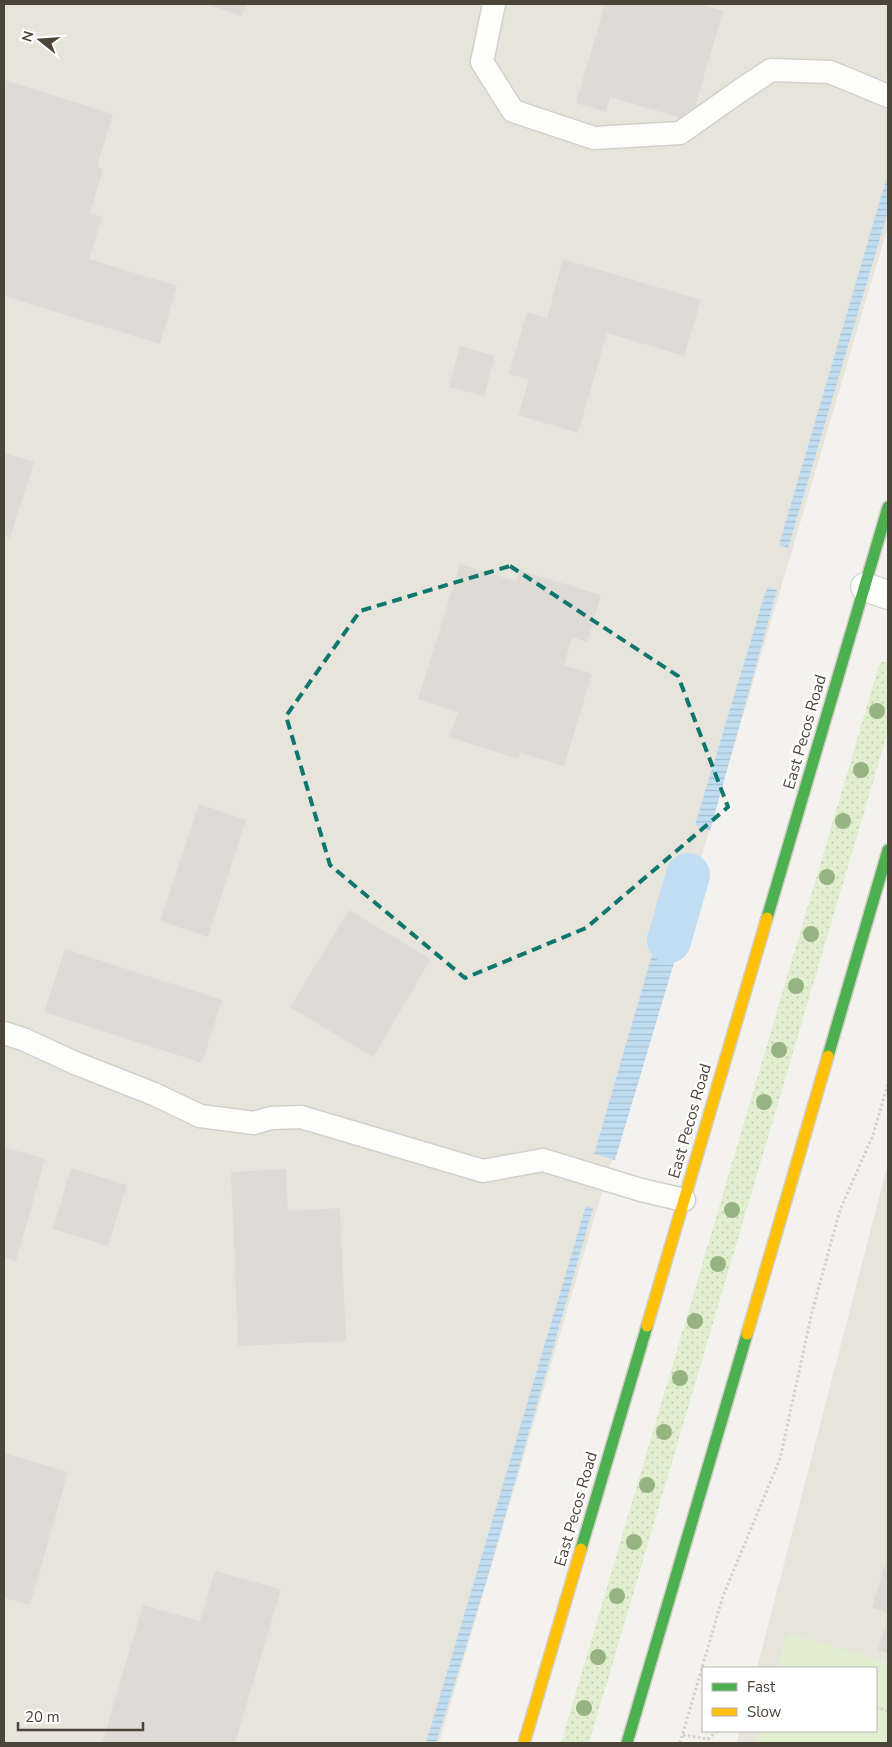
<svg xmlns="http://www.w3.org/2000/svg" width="892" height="1747" viewBox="0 0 892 1747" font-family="'Nunito Sans',sans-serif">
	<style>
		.residential { fill: #e7e4dc }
		.grass { fill: url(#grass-dots) }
		.green { fill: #e1eecf }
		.water { fill: url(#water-rules) }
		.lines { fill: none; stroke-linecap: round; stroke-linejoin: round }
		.canal { stroke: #c0ddf1; stroke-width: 44 }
		.building { fill: #dedbd6 }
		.lane-casing { stroke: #d2d0cb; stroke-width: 25 }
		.street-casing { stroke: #d2d0cb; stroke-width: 30 }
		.fast-casing { stroke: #d3cfc5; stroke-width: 14 }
		.slow-casing { stroke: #d3cfc5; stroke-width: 14 }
		.path { stroke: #d3d2cc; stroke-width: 3; stroke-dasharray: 2.5 2.5; stroke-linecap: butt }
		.lane { stroke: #fdfdfc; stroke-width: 22 }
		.street { stroke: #fdfdfc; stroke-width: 28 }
		.fast { stroke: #4caf50; stroke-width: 11 }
		.slow { stroke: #ffc107; stroke-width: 11 }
		.tree { fill: #96b382 }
		.marked { fill: none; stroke: #0f766e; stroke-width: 4; stroke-dasharray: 10 6; stroke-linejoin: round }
		.labels { text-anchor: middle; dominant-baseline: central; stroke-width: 4.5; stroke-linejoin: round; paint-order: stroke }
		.street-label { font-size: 16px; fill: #4b4439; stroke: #fff }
	</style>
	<defs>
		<pattern id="grass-dots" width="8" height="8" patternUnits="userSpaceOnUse" patternTransform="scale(1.25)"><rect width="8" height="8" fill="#e1eecf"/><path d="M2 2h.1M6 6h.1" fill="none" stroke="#c3cdb2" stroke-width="1.8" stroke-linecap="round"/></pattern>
		<pattern id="water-rules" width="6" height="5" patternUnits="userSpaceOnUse" patternTransform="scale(1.25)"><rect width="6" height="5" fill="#c0ddf1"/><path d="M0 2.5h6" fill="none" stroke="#a6bfcf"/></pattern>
	</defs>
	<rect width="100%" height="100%" fill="#f4f2ee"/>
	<path class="residential" d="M4,4h884v222l-449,1517h-435z
		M888,1163v580h-151l3,-12h136v-63h-119z"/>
	<path class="grass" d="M888,661v70l-299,1012h-28l316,-1071 2,-7 3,-3z"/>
	<path class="green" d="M788,1633l100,30v80h-133l4,-12h117v-63h-99z"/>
	<path class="water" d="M888,173v38l-100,337 -9,-3z
		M767,587l10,3 -67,241 -15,-6z
		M674,880l23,6 -82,274 -21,-6z
		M586,1206l7,2 -106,371 -51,164h-10z"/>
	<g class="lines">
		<path class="canal" d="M669,941l19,-66"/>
	</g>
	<path class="building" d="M206,4h40l-4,12z
		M605,4h94l24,7 -32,110 -81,-24 -4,15 -30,-9z
		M4,80l109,34 -16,53 6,2 -13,44 12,4 -13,42 88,27 -17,58 -156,-48z
		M563,259l138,41 -17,56 -77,-23 -29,100 -60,-18 11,-35 -20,-6 18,-62 20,6z
		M460,346l35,10 -11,40 -35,-9z
		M4,453l30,9 -24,76 -6,-2z
		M460,564l56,17 3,-11 82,25 -14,47 -15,-5 -8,28 28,9 -28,92 -44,-13 -1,6 -70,-22 9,-25 -40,-13z
		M199,804l47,16 -38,117 -48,-16z
		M349,910l82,49 -58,98 -83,-50z
		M65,949l157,51 -20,63 -158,-51z
		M4,1147l41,12 -29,102 -12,-4z
		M71,1168l56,17 -19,61 -55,-17z
		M286,1169l2,42 52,-3 6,133 -108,5 -7,-174z
		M4,1453l64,19 -38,133 -26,-7z
		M886,1560h2v53l-16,-5z
		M215,1571l66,18 -46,154h-133l41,-138 57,16z
		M888,1617v36l-10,-3z"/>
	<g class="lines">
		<g class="lane-casing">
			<path id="lane" d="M494,4l-12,58 31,49 81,27 86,-5 61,-43 30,-20 59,2 58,24
				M4,1033l19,6 52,24 79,31 46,22 54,7 17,-5 30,-1 182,54 60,-11 98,30 43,10"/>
		</g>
		<g class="street-casing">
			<path id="street" d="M865,587l23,8"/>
		</g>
		<g class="fast-casing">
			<path id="fast" d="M767,918l121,-411
				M828,1056l60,-206
				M581,1549l66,-223
				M627,1743l120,-409"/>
		</g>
		<g class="slow-casing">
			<path id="slow" d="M647,1326l120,-408
				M747,1334l81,-278
				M524,1743l57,-194"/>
		</g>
		<path class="path" d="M876,1707l12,4
			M683,1735l25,4 9,-8
			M680,1743l43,-147 57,-137 32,-147 28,-102 33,-75 15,-51"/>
		<use href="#lane" class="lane"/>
		<use href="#street" class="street"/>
		<use href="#fast" class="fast"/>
		<use href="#slow" class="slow"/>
	</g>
	<g class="tree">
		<circle cx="877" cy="711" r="8"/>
		<circle cx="861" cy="770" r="8"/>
		<circle cx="843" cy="821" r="8"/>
		<circle cx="827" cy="877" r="8"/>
		<circle cx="811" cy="934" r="8"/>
		<circle cx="796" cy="986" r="8"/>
		<circle cx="779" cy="1050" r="8"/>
		<circle cx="764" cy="1102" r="8"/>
		<circle cx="732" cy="1210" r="8"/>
		<circle cx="718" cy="1264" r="8"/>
		<circle cx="695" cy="1321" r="8"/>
		<circle cx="680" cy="1378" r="8"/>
		<circle cx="664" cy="1432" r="8"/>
		<circle cx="647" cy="1485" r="8"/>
		<circle cx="634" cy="1542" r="8"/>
		<circle cx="617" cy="1596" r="8"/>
		<circle cx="598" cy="1657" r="8"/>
		<circle cx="584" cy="1708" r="8"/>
	</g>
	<path class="marked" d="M510,566l168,110 50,131 -142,121 -121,50 -135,-113 -44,-149 74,-105z"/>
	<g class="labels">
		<g class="street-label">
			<text transform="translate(805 732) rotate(-74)">East Pecos Road</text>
			<text transform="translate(690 1121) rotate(-74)">East Pecos Road</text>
			<text transform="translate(576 1509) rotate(-74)">East Pecos Road</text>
		</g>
	</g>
	<rect width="892" height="1747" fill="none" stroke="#4b4439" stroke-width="10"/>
	<rect x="702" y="1667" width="175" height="65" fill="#ffffff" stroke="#b7b4b0"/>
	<rect x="712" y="1683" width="25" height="8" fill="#4caf50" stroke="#b7b4b0"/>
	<text x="747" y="1692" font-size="15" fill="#4b4439">Fast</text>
	<rect x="712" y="1708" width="25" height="8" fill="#ffc107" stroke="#b7b4b0"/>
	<text x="747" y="1717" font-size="15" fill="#4b4439">Slow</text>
	<g transform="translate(40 40) rotate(287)" stroke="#ffffff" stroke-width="4" paint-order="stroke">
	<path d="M0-4L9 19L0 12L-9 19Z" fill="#4b4439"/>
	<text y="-8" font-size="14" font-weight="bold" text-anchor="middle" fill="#4b4439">N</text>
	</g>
	<path d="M18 1722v8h125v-8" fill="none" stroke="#4b4439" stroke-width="2.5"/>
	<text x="25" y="1722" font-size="15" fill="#4b4439" stroke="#ffffff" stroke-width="4" paint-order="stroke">20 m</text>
</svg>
